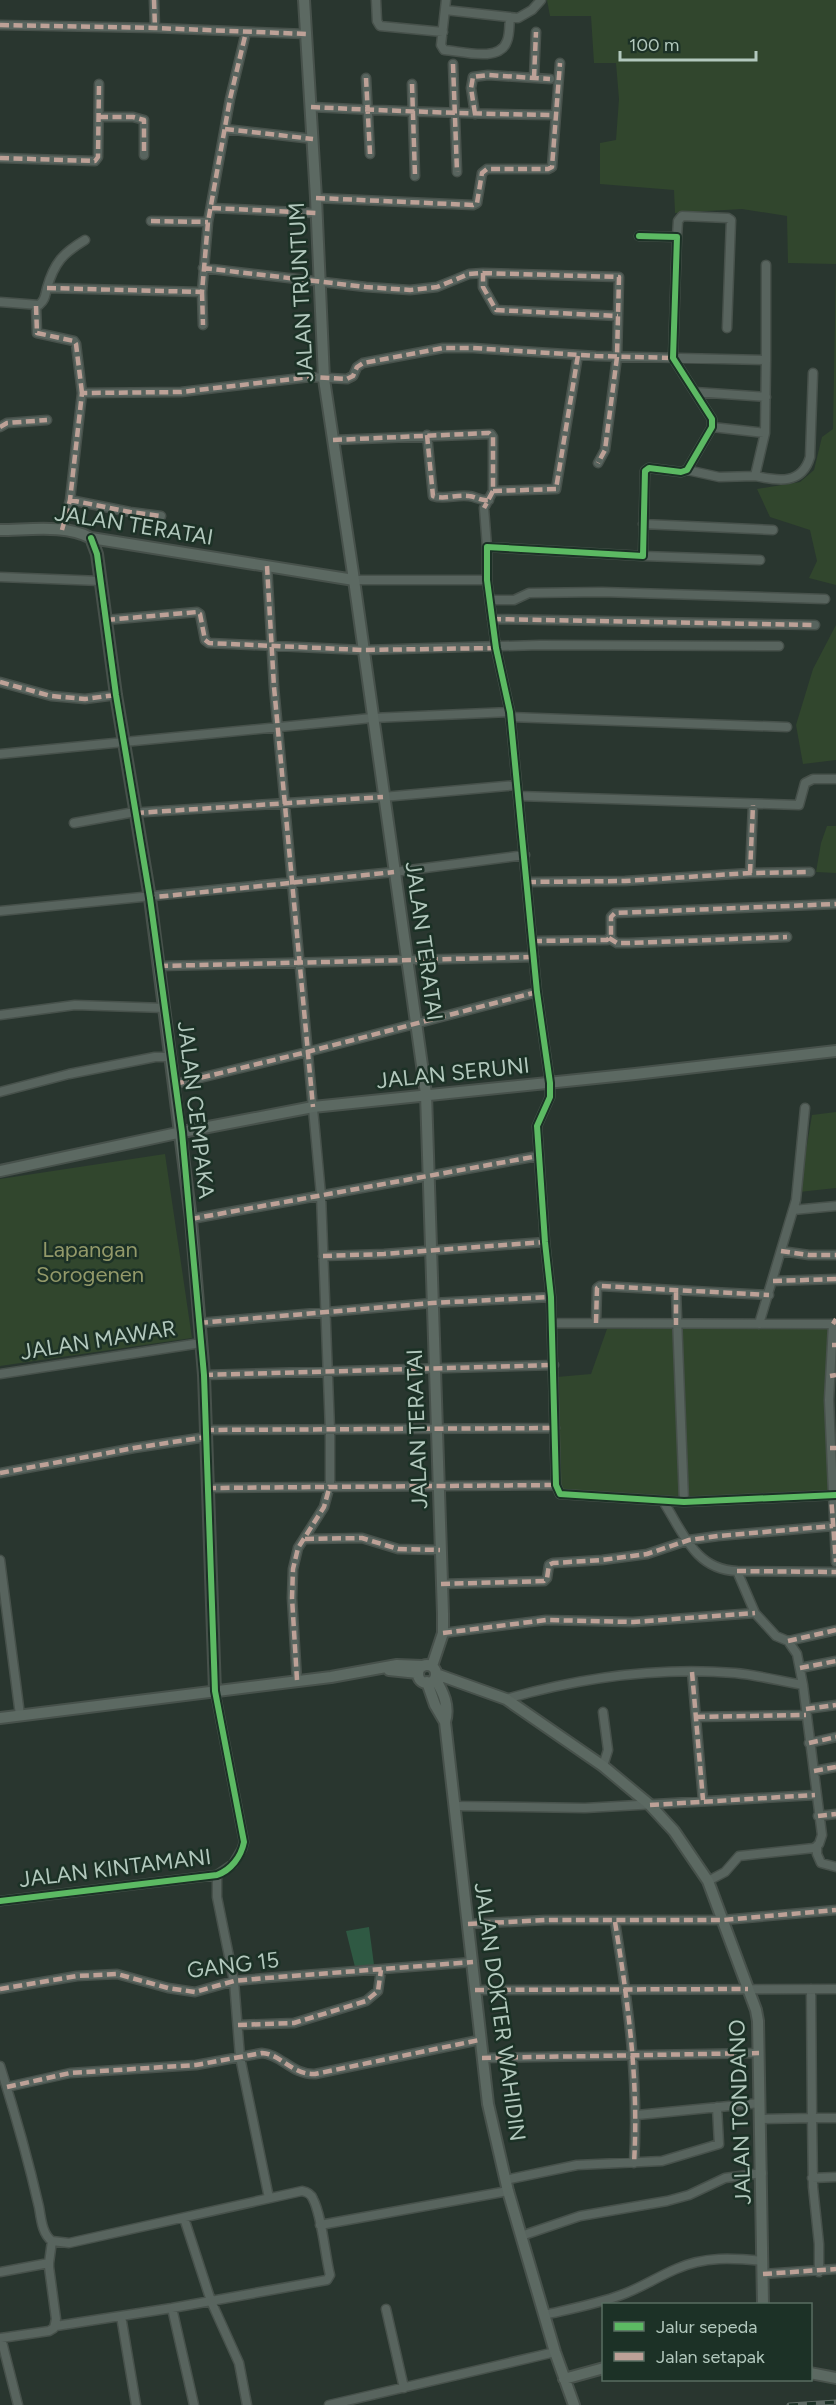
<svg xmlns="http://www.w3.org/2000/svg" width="836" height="2405" viewBox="0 0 836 2405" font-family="Figtree,sans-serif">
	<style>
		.green { fill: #31462d }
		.water { fill: #2f5943 }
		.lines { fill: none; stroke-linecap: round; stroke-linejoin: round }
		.street-casing { stroke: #47514b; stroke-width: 11 }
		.secondary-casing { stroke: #47514b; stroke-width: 14 }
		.street { stroke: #58645e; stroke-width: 8 }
		.secondary { stroke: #5c6962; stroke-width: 10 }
		.rail-casing { stroke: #5c6862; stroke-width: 5 }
		.rail { stroke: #1c3126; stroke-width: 3; stroke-dasharray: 9; stroke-linecap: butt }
		.quiet { stroke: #bda197; stroke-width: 4.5; stroke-dasharray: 9 4.5; stroke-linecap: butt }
		.cycleway-casing { stroke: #1c3126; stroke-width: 10 }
		.cycleway { stroke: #5cba63; stroke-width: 6 }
		.labels { text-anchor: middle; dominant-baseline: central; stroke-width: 5; stroke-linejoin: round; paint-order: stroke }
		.street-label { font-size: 22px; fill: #b2c8bd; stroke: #1c3126 }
		.park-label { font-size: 22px; fill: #939969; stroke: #1c3126 }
	</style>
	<rect width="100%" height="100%" fill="#29362f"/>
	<path class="green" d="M547,0h289v585l-27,-7 8,-17 -7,-31 -40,-13 -13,-28 43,-7 14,-12 8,-33 11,-8 3,-165 -48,-1 -1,-47 -45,-7 -67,4 -1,-23 -74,-6v-41l16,-3 3,-41 -3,-36h-22l-3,-47h-41z
		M836,625v135l-33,4 -7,-39 17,-56z
		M827,826h9v47l-20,-1 5,-29z
		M836,1112v76l-37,4 13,-77z
		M165,1154l27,184 -192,28v-187z
		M607,1329h226l-7,70 10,94 -142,8 -136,-7 -1,-117 34,-3z"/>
	<path class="water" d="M369,1927l5,38 -19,2 -9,-36z"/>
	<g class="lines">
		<g class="street-casing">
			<path id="street" d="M154,0l1,28
				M376,0l1,21 3,5 63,6
				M446,0l-5,45 3,5c17,1 56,13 63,-9 3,-7 2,-16 3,-24
				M445,10l73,8 14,-8 9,-10
				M0,25l155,3 152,6
				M453,64l4,108
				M366,78l4,76
				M534,78l2,-46
				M412,84l3,92
				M311,107c82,4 163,7 244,8
				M475,114l-4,-26 2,-11 15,-2 62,4
				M99,117h34l11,3v35
				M225,129l88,10
				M0,158l95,3 3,-4 1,-73
				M316,198l157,7 4,-2 5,-30 5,-4h61l4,-2 8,-104
				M212,208l105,5
				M151,221l57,1
				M639,236l38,1 -4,121 39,61v8l-25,43 -6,2 -32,-4 -4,3 -2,85 -156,-9v33l9,68 14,64 27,280 13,91v14l-13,29 8,116 6,55 5,188 4,9 124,8 152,-7
				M677,237l1,-16 4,-5 46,2 3,2 -4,108
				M766,265v95
				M203,268l163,19 44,3 27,-3 32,-13 14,-1v14l13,23 122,6
				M483,273l136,4 -2,80 -12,93 -7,13
				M47,288l155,4 6,-70 22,-123 16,-67
				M202,292l1,33
				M0,302l39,3c6,-5 6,-9 8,-17 7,-25 16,-35 38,-48
				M36,306l1,27 37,8 2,3 6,49
				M695,392l71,5
				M0,427l7,-4 40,-3
				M712,427l53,6
				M427,435l6,61c12,4 24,-2 36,0 8,1 11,5 20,4
				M333,440l158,-6 2,3v54l-9,17 3,39
				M755,476c23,5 47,9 55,-19l3,-84
				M493,491l63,-2 22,-134
				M70,500l60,12 31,4
				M643,524l130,6
				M62,530l8,-30 12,-107 99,-1 129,-15 37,2 6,-3 4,-9 6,-4 80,-15h30l123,8 170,4 -1,73 -10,43 -36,1 -32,-7
				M643,556l117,4
				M267,566l7,121 47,508 9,235v55l-6,22 -26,41 -5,21 -1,29 5,82
				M0,577l101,4
				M354,580h133
				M490,600h24l15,-7 73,-1 223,7
				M492,619l323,6
				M106,620l91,-8 3,2 5,26 4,3 154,7 177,-5 239,1
				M0,682l51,14 34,3 31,-4
				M510,717l277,10
				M0,754l372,-36 138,-6
				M519,796l280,9 6,-22 8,-4h23
				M74,823l55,-10 254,-16 134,-12
				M750,873l3,-68
				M527,882l98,-1 125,-8 60,-1
				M0,911l394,-39 131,-17
				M609,938l8,5h12l158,-6
				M533,941l74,-1 4,-4v-19l4,-4 221,-9
				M159,966l375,-9
				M0,1015l75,-10 90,3
				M175,1084l132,-32 230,-60
				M0,1092l69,-18 86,-17h16
				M793,1210l43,-4
				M191,1219l347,-63
				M781,1251l28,4h27
				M323,1256l61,-2 161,-12
				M773,1281l63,-2
				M676,1291l8,211
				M199,1323l233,-20 119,-6
				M552,1323l281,1 -4,76 7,162
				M596,1323l1,-35 3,-2 169,9
				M759,1324l37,-124 9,-92
				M0,1374l201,-31
				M204,1375l350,-10
				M205,1430l350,-2
				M0,1473l134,-25 72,-11
				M207,1488l349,-3
				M663,1501c20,31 32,69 74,70l18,42 21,23 12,5 9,13 6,31 19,150 -3,9 -5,4 -75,8 -14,16 -17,9
				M305,1539l57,-1 36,11 42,1
				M0,1560l20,155
				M737,1571l99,1
				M441,1584l103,-3 3,-3 2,-13 4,-2 49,-3 45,-6 42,-14 29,-4 115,-10
				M443,1633l103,-13 87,2 122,-9
				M788,1641l48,-11
				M800,1668l36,-7
				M692,1672l11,128
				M506,1699c73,-21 153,-32 229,-26 22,2 45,8 68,12
				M806,1709l30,-4
				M603,1712l5,38 -5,16
				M696,1717l110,-2
				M809,1743l27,-6
				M814,1771l22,-4
				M454,1806l131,2 230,-13
				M818,1816l18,-2
				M817,1846v8l4,9 15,4
				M217,1875v22l17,84 6,76 29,141
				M0,1901l217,-26 16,-11 9,-15 2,-7 -29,-151
				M615,1922c13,80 24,160 19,241
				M468,1924l77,-4h178l113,-10
				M0,1989l77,-13 40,-2 51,14 27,4 39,-11 32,-3 207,-16
				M475,1990l361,-1
				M238,2025l56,-2 72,-22 12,-10 3,-21
				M482,2058l277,-5
				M0,2066c15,47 28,93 39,141 2,11 3,27 13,34l17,2 233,-52c6,1 9,3 11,8 9,17 12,56 17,76l-3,5 -155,28 -116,18
				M7,2087l63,-14 126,-8 66,-12c19,1 30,22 53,21l164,-34
				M637,2115l123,-12
				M760,2119l52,-1 -1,-129
				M812,2178l24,-1
				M505,2180l72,-15 85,-4 57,-17 -2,-37
				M184,2218l27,83 28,62 8,42
				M320,2225l188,-34
				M521,2236l59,-20 87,-15 22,-6 36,-17 37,-5
				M49,2263l3,-22
				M0,2272l49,-9v4l7,52 -2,9 -5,3 -48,7 17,67
				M819,2272v-28l-6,-57 -1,-69h24
				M763,2274l73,-5
				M172,2308l22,97
				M386,2309l18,79
				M544,2315c26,-6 53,-11 77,-20 20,-7 36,-18 55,-26 29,-13 57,-11 87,-8
				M121,2316l15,89
				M329,2405l226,-53"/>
		</g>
		<g class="secondary-casing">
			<path id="secondary" d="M304,0l12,198 8,181 30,201
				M0,530c28,0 66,-6 91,8l263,42 72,514 17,520v19l-11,33
				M91,538l6,16 19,141 34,203 41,321 13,156 11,316
				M0,1171l182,-39 131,-25 322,-33 201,-23
				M418 1674a9 9 0 1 1 18 0a9 9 0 1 1-18 0Z
				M389,1670l29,3
				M436,1674l70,25 97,67 47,39 24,26 34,50 48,129 2,11 5,283
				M435,1678c8,14 15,28 10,44l43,382 20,87 47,161 19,53
				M427,1682l8,23 10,17
				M0,1718l331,-41 66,-12 26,1
				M810,2373l26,5
				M564,2379l40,-11"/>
		</g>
		<use href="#street" class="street"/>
		<use href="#secondary" class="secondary"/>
		<g class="rail-casing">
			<path id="rail" d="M789,2405l47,-3"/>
		</g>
		<use href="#rail" class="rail"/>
		<path class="quiet" d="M154,0l1,28
			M0,25l155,3 152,6
			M453,64l4,108
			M366,78l4,76
			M534,78l2,-46
			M412,84l3,92
			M311,107c82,4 163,7 244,8
			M475,114l-4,-26 2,-11 15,-2 62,4
			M99,117h34l11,3v35
			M225,129l88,10
			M0,158l95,3 3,-4 1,-73
			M316,198l157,7 4,-2 5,-30 5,-4h61l4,-2 8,-104
			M212,208l105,5
			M151,221l57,1
			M203,268l163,19 44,3 27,-3 32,-13 14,-1v14l13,23 122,6
			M483,273l136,4 -2,80 -12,93 -7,13
			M47,288l155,4 6,-70 22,-123 16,-67
			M202,292l1,33
			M36,306l1,27 37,8 2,3 6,49
			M0,427l7,-4 40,-3
			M427,435l6,61c12,4 24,-2 36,0 8,1 11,5 20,4
			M333,440l156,-7 4,4v54l-9,17
			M493,491l63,-2 22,-134
			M70,500l60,12 31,4
			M62,530l8,-30 12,-107 99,-1 129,-15 37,2 6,-3 4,-9 6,-4 80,-15h30l123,8 77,2
			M267,566l7,121 39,420
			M492,619l323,6
			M106,620l91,-8 3,2 5,26 4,3 154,7 133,-2
			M0,682l51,14 34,3 31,-4
			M135,813l248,-16
			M750,873l3,-68
			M527,882l98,-1 125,-8 60,-1
			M146,898l248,-26
			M609,938l8,5h12l158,-6
			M533,941l74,-1 4,-4v-19l4,-4 221,-9
			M159,966l375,-9
			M175,1084l132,-32 230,-60
			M191,1219l347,-63
			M781,1251l28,4h27
			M323,1256l61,-2 161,-12
			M773,1281l63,-2
			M676,1291v34
			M199,1323l233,-20 119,-6
			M596,1323l1,-35 3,-2 169,9
			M833,1324l3,-5
			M832,1345h4
			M204,1375l350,-10
			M830,1376l6,-1
			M205,1430l350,-2
			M830,1448h6
			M0,1473l134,-25 72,-11
			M207,1488l349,-3
			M836,1495l-5,1 5,66
			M305,1539l57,-1 36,11 42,1
			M737,1571l99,1
			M441,1584l103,-3 3,-3 2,-13 4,-2 49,-3 45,-6 42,-14 29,-4 115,-10
			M443,1633l103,-13 87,2 122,-9
			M788,1641l48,-11
			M800,1668l36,-7
			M692,1672l11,128
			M297,1680l-5,-82 1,-29 5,-21 26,-41 6,-22
			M806,1709l30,-4
			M696,1717l110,-2
			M809,1743l27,-6
			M814,1771l22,-4
			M650,1805l165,-10
			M818,1816l18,-2
			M615,1922c13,80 24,160 19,241
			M468,1924l77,-4h178l113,-10
			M0,1989l77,-13 40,-2 51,14 27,4 39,-11 32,-3 207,-16
			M475,1990l273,-1
			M238,2025l56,-2 72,-22 12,-10 3,-21
			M482,2058l277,-5
			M7,2087l63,-14 126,-8 66,-12c19,1 30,22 53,21l164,-34
			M763,2274l73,-5"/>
		<g class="cycleway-casing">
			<path id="cycleway" d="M639,236l38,1 -4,121 39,61v8l-25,43 -6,2 -32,-4 -4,3 -2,85 -156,-9v33l9,68 14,64 27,280 13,91v14l-13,29 8,116 6,55 5,188 4,9 124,8 152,-7
				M0,1901l217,-26c14,-5 24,-18 27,-33l-29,-151 -11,-316 -22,-243 -32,-234 -34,-203 -19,-141 -6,-16"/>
		</g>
		<use href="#cycleway" class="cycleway"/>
	</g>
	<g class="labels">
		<g class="street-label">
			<text transform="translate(301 292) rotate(-93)">JALAN TRUNTUM</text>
			<text transform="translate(134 525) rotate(9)">JALAN TERATAI</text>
			<text transform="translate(424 941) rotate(82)">JALAN TERATAI</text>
			<text transform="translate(453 1073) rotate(-6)">JALAN SERUNI</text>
			<text transform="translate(196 1110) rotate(83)">JALAN CEMPAKA</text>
			<text transform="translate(98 1340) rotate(-9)">JALAN MAWAR</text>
			<text transform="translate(417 1429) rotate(-92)">JALAN TERATAI</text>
			<text transform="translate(115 1868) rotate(-7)">JALAN KINTAMANI</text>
			<text transform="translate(233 1965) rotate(-7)">GANG 15</text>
			<text transform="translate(500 2012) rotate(82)">JALAN DOKTER WAHIDIN</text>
			<text transform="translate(740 2112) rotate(-92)">JALAN TONDANO</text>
		</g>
		<g class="park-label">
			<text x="90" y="1249">Lapangan<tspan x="90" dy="25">Sorogenen</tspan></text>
		</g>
	</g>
	<rect x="602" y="2303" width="210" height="78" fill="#1c3126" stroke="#586d62" stroke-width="1.5"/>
	<rect x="614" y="2322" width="30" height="9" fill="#5cba63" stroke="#586d62" stroke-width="1.5"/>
	<text x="656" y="2333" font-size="18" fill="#b2c8bd">Jalur sepeda</text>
	<rect x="614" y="2352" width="30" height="9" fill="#bda197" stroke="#586d62" stroke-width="1.5"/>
	<text x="656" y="2363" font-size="18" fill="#b2c8bd">Jalan setapak</text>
	<path d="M620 51v9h136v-9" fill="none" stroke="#b2c8bd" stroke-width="3"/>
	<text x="629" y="51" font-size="18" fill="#b2c8bd" stroke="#1c3126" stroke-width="4.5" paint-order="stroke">100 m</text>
</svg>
